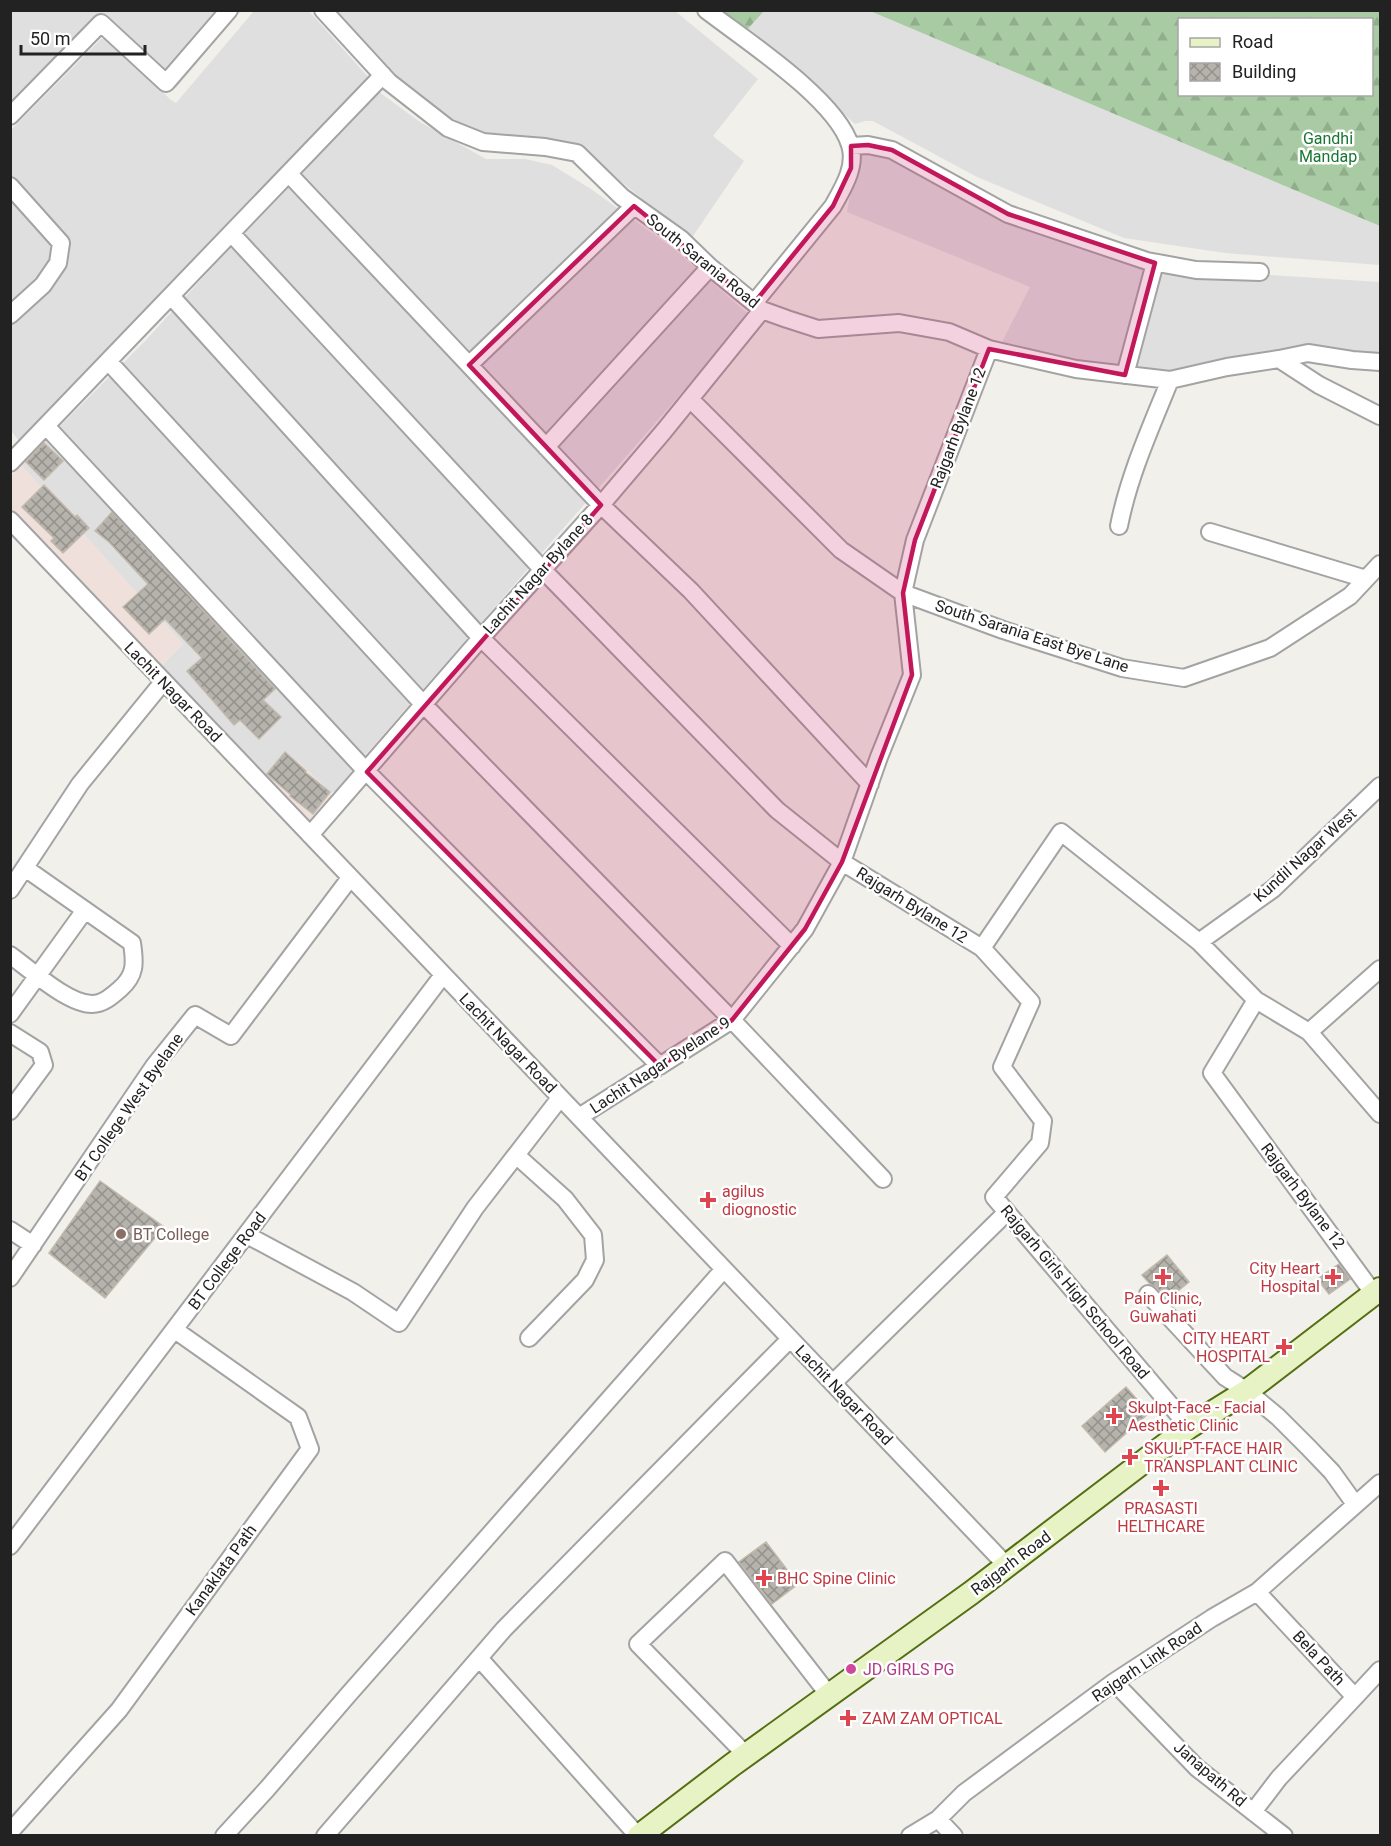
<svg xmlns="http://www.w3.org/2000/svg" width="1391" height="1846" viewBox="0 0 1391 1846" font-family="Roboto,sans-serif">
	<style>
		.residential { fill: #e0dfdf }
		.commercial { fill: #efe0db }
		.forest { fill: url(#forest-firs); fill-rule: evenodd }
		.building { fill: url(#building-cross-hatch); stroke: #c1baad; stroke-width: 1.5 }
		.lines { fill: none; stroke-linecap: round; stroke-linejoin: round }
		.street-casing { stroke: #a3a3a3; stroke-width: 20 }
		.secondary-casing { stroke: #546f12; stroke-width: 26 }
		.street { stroke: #fff; stroke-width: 16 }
		.secondary { stroke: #e8f3c5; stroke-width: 22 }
		.marked { fill: #c2185b; fill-opacity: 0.2; stroke: #c2185b; stroke-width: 4.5; stroke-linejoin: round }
		.health-dot { fill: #e0444e; stroke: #fff; stroke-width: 2 }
		.education-dot { fill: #8d6e63; stroke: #fff; stroke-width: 2 }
		.hotel-dot { fill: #d1479c; stroke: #fff; stroke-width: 2 }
		.labels { text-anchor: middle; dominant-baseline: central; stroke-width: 5; stroke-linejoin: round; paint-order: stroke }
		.park-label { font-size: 16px; fill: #197632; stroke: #fff }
		.street-label { font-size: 16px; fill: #222; stroke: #fff }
		.health-label { font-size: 16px; fill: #be3a42; stroke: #fff; text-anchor: start }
		.education-label { font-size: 16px; fill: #785e54; stroke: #fff; text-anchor: start }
		.hotel-label { font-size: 16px; fill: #b23c85; stroke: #fff; text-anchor: start }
	</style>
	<defs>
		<pattern id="forest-firs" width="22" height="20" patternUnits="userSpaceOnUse" patternTransform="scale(1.5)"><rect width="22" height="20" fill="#a8cba3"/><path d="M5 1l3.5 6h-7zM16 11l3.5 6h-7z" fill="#90ae8c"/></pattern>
		<pattern id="building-cross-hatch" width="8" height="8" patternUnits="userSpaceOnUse" patternTransform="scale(1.5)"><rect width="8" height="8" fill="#b6b2ac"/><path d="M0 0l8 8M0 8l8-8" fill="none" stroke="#94908c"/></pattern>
	</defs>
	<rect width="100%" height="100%" fill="#f1f0ea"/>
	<path class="residential" d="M11,11h230l-65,77 -6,1 -63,-64 -96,91z
		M254,11h55l60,67 -1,7 -347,358 -10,-12v-301l90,-91h6l64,61 5,3z
		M328,11h347l83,68 -45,57 31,25 -53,78 -106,-87 -74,-11 -56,-14 -45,-35z
		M764,11h106l510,215v39l-155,-12 -101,-15 -147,-61 -104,-56h-8l-10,3 -29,-26 -82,-65z
		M374,92h5l41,30 66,37h39l27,6 39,24 82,59 73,64 1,6 -392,449 -19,24 -5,2 -33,-32 -24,22 -113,-117 22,-22 -162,-179 125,-125 185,-203h6v-6z
		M876,145l153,74 94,35 117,19 140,9v82l-82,-9 -61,6 -62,9 -41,2 -133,-28 29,-57 -183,-75 11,-61z"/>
	<path class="commercial" d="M21,465l162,179 -22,22 -150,-158v-32z
		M298,761l33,32 1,3 -19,22 -5,4 -34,-39z"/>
	<path class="forest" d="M716,11h48l-20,22z
		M870,11h510v215zM1180,20h192v74h-192z"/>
	<path class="building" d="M44,443l19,18 -19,19 -18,-18z
		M44,485l31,32 2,-2 12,13 -26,25 -12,-12 3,-3 -32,-31z
		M112,512l163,177 -12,11 18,17 -22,22 -19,-19 -6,5 -47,-54 15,-13 -37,-39 -16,15 -26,-27 25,-23 -39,-42 -14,-11z
		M285,752l21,19 -1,1 25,20 -17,22 -23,-18 1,-1 -24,-21z
		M100,1181l64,46 -59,71 -56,-45z
		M1167,1255l22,27 -22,18 -11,-13 -6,-3 -8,-9z
		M1339,1264l11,15 -21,15 -12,-15z
		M1126,1387l23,26 -44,39 -23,-26z
		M766,1542l32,42 -26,20 -33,-42z"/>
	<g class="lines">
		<g class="street-casing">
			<path id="street" d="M323,10l66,72 59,46 35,14 62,5 32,6 45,44 59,42 29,28 44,36 8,7 25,9 31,10 81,-6 50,9 40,17 87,20 94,11 57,-13 52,-8 40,26 61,31
				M706,10c39,30 130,89 144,135 7,21 -7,43 -17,61l-79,97
				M10,116l91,-93 65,60 63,-73
				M851,146l17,-1 24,5 116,64 139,47 49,9 64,2
				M289,174l312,331 90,86 179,193
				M10,186l51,57 -3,20 -15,22 -33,30
				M231,233l311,336 235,241 65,52 -37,67 -73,91 -153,97
				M171,296l310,342 311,308
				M989,349l-74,191 -12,53 9,82 -33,82 -37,105 140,86 79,-116 138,110 57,58 -44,73 162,221
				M1279,359l29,-6 44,7 28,2
				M108,361l316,344 308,315 151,159
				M469,365l165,-159
				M1125,375l30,-112
				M690,399l151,151 62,43 100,37 119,38 62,10 86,-30 80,-52 30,-32
				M46,426l321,346 293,294
				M546,447l164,-180
				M10,463l373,-388
				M10,520l997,1046
				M1119,526c10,-51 32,-99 51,-146
				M1210,532l156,47
				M310,835l171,-197 120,-133 63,-74 98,-121
				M10,890l70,-106 83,-102
				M1199,942l74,-53 107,-103
				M982,948l49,54 -29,65 41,54 -3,22 -46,54 195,230
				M10,955c21,15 58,49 82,49 11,0 20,-8 28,-15 16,-14 15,-26 12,-46l-107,-75
				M1256,1000l53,32 71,-63
				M10,1014l75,-104
				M1309,1032l71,82
				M10,1033l30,19 4,13 -34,46
				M516,1155l49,44 28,36 2,25 -10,20 -56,58
				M10,1230l23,15
				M247,1235l106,57 46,31 76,-115 85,-110
				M10,1278l144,-212 41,-51 36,21 119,-158
				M1148,1294l77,83 22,14 31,26 30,30 24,25 23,32
				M833,1383l174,-171
				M10,1546l433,-571
				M1257,1592l98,105 25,-27
				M479,1658l159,178
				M1114,1682l83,86 87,68
				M746,1755l-108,-111 87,-83 104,134
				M1253,1812l26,-34 76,-81
				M938,1819l16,17
				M10,1832l109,-122 191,-261 -12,-32 -123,-87
				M224,1836l43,-47 81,-94 376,-426
				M325,1836l179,-207 286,-290
				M910,1836l28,-17 26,-26 150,-111 98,-64 45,-26 123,-109"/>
		</g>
		<g class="secondary-casing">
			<path id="secondary" d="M639,1836l93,-71 239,-172 218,-166 58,-36 133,-102"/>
		</g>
		<use href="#street" class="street"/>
		<use href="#secondary" class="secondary"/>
	</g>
	<path class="marked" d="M868,145l24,5 116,64 147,49 -30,112 -136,-26 -74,191 -12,53 9,82 -70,187 -37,67 -73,91 -72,46 -293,-294 234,-267 -132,-140 165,-159 120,97 79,-97 18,-38v-22z"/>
	<g class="health-dot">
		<path d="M705 1191h6v6h6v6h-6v6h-6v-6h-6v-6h6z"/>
		<path d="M1160 1268h6v6h6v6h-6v6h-6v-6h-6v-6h6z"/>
		<path d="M1330 1268h6v6h6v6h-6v6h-6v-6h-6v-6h6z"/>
		<path d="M1281 1338h6v6h6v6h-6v6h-6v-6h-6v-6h6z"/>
		<path d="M1111 1407h6v6h6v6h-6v6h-6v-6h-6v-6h6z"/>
		<path d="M1127 1448h6v6h6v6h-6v6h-6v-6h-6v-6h6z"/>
		<path d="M1158 1479h6v6h6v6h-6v6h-6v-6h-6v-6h6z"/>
		<path d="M761 1569h6v6h6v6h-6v6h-6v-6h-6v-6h6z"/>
		<path d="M845 1709h6v6h6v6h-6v6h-6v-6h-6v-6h6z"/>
	</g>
	<circle class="education-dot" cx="121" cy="1234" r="6"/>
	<circle class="hotel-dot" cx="851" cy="1669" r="6"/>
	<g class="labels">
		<g class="park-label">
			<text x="1328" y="138">Gandhi<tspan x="1328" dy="18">Mandap</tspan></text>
		</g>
		<g class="street-label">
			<text transform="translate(703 261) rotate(39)">South Sarania Road</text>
			<text transform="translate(958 428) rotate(-69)">Rajgarh Bylane 12</text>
			<text transform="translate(538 574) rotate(-48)">Lachit Nagar Bylane 8</text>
			<text transform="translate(1032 636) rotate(18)">South Sarania East Bye Lane</text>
			<text transform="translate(173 692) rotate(46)">Lachit Nagar Road</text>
			<text transform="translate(1305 855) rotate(-42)">Kundil Nagar West</text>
			<text transform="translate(912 905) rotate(32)">Rajgarh Bylane 12</text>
			<text transform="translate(508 1043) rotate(46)">Lachit Nagar Road</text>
			<text transform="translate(660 1065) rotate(-33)">Lachit Nagar Byelane 9</text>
			<text transform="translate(129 1107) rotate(-55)">BT College West Byelane</text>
			<text transform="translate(1303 1196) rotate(53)">Rajgarh Bylane 12</text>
			<text transform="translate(227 1261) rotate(-53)">BT College Road</text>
			<text transform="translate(1075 1292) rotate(50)">Rajgarh Girls High School Road</text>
			<text transform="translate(844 1395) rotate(46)">Lachit Nagar Road</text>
			<text transform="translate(1011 1563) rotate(-37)">Rajgarh Road</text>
			<text transform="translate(221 1570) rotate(-54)">Kanaklata Path</text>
			<text transform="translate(1319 1658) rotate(47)">Bela Path</text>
			<text transform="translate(1147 1662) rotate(-34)">Rajgarh Link Road</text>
			<text transform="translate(1210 1774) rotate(41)">Janapath Rd</text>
		</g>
		<g class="health-label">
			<text x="722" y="1191">agilus<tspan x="722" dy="18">diognostic</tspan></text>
			<text x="1320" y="1268" text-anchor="end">City Heart<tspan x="1320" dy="18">Hospital</tspan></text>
			<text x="1163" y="1298" text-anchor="middle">Pain Clinic,<tspan x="1163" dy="18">Guwahati</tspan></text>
			<text x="1270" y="1338" text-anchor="end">CITY HEART<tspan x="1270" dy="18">HOSPITAL</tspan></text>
			<text x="1128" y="1407">Skulpt-Face - Facial<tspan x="1128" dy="18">Aesthetic Clinic</tspan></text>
			<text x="1144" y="1448">SKULPT-FACE HAIR<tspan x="1144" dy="18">TRANSPLANT CLINIC</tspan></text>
			<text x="1161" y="1508" text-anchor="middle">PRASASTI<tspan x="1161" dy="18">HELTHCARE</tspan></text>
			<text x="777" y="1578">BHC Spine Clinic</text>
			<text x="862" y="1718">ZAM ZAM OPTICAL</text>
		</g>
		<g class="education-label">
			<text x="133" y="1234">BT College</text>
		</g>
		<g class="hotel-label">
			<text x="863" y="1669">JD GIRLS PG</text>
		</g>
	</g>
	<rect width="1391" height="1846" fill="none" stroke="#222222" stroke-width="24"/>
	<rect x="1178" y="18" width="195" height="78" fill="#ffffff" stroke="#a7a7a7" stroke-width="1.5"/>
	<rect x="1190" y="38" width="30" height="9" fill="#e8f3c5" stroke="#a7a7a7" stroke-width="1.5"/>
	<text x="1232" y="48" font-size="18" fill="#222222">Road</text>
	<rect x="1190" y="63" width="30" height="18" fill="url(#building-cross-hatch)" stroke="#a7a7a7" stroke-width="1.5"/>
	<text x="1232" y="78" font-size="18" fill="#222222">Building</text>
	<path d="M21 45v9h124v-9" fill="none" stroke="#222222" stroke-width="3"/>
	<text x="30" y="45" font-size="18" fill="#222222" stroke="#ffffff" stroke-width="4.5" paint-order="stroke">50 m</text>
</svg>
